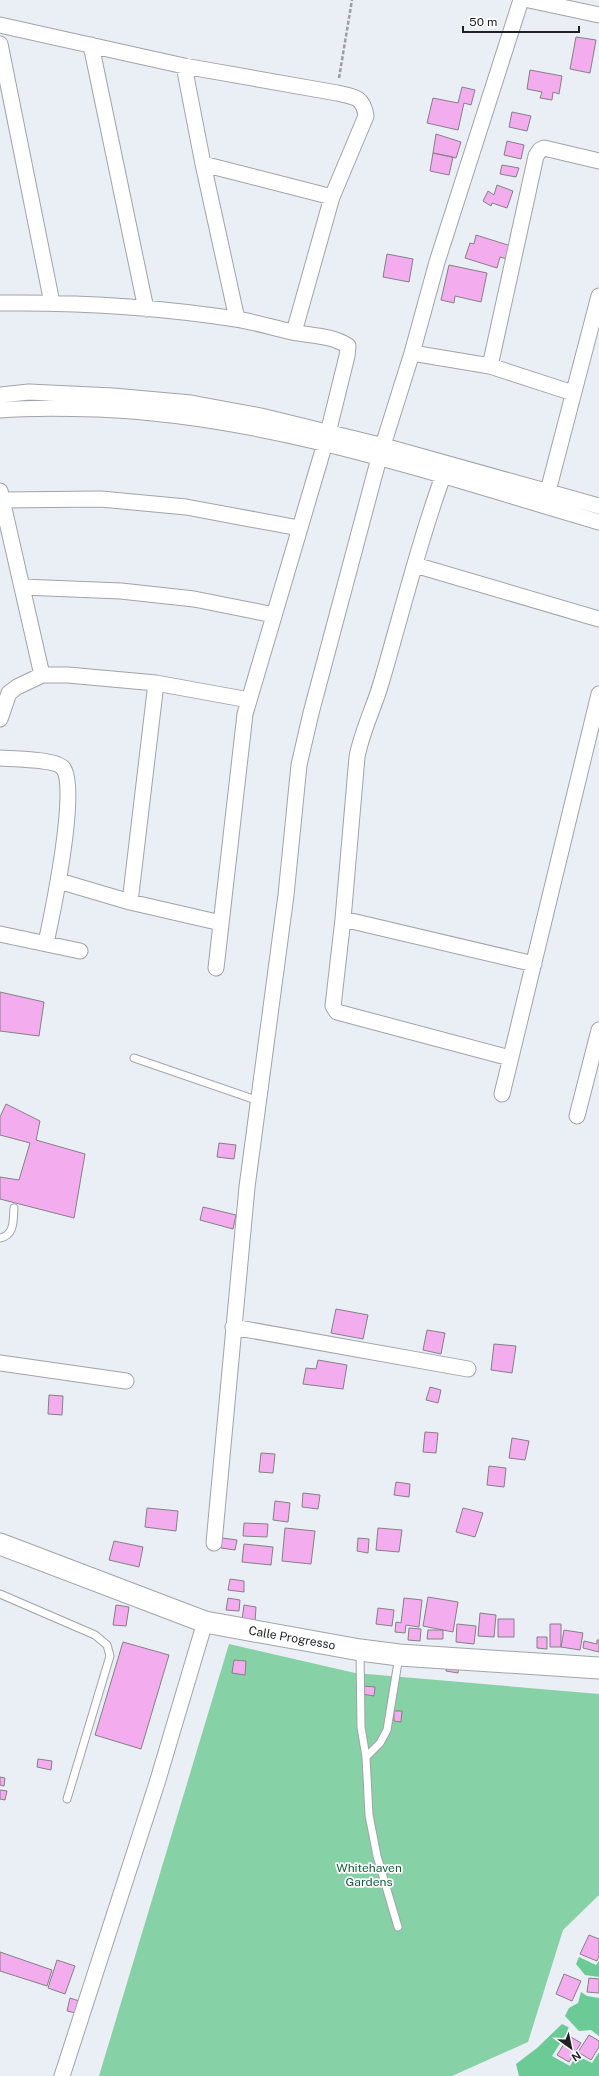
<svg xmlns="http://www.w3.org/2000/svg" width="599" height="2076" viewBox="0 0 599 2076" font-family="'Public Sans',sans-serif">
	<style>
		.green { fill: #86d1a6 }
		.forest { fill: #6cca96 }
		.building { fill: #f3adef; stroke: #858085 }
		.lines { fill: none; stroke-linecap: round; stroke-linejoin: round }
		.lane-casing { stroke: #a0a4aa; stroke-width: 9 }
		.street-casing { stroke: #a0a4aa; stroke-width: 17 }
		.secondary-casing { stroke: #a0a4aa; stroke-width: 23 }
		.path { stroke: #9a9da2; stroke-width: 2.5; stroke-dasharray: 4 2; stroke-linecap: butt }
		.lane { stroke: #fff; stroke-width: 7 }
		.street { stroke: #fff; stroke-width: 15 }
		.secondary { stroke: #fff; stroke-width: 21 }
		.labels { text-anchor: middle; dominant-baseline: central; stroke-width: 3.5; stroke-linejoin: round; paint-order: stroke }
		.street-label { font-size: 12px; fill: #1f2123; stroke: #fff }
		.park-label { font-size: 12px; fill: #125a38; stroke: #fff }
	</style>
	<rect width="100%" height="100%" fill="#eaeef5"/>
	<path class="green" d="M229,1644l126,29 244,21v201l-36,35 -35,112 -76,34h-353z"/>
	<path class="forest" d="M579,1957l17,8 3,-4v16l-14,-2 -9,-11z
		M581,1992l6,4 12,2v38l-8,-6 -12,1 -14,-15 4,-8 9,-5z
		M562,2024l8,4 -18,28 18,10 6,-11 16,8 7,-11v24h-80l-3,-12 21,-16z"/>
	<path class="building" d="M576,37l20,3 -6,33 -20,-4z
		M530,70l32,6 -3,18 -6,-2 -1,8 -12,-2 2,-6 -15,-3z
		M462,87l13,3 -4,15 -7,-2 -6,27 -31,-7 6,-25 25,5z
		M512,112l19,4 -4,15 -18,-4z
		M436,134l25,8 -5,16 -23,-5z
		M507,141l17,4 -3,14 -17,-4z
		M433,153l20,4 -4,18 -19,-4z
		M502,165l17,3 -3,9 -16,-3z
		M497,185l16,6 -6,17 -15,-5 -1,3 -8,-5 5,-10 6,4z
		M476,235l35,11 -4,13 -7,-2 -3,11 -32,-10 5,-15 4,1z
		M387,254l26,5 -4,23 -26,-5z
		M449,265l38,8 -6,29 -26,-6 -1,7 -13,-3z
		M0,992l44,10 -5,34 -39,-5z
		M6,1104l34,17 -4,19 49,14 -11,64 -74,-19v-22l19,3 11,-37 -30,-8v-18z
		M219,1143l17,2 -2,14 -17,-2z
		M203,1207l33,8 -3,14 -33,-9z
		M336,1309l32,6 -5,24 -32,-6z
		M427,1330l18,3 -4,21 -18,-4z
		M494,1344l22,2 -4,27 -21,-3z
		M318,1360l29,5 -4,24 -40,-5 3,-16 10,1z
		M430,1387l11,3 -3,13 -12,-3z
		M49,1395l14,1 -1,19 -14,-1z
		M425,1432l13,1 -2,20 -13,-1z
		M512,1438l17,3 -4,19 -16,-2z
		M261,1453l14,1 -2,19 -14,-1z
		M489,1466l17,2 -2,19 -17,-2z
		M396,1482l14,2 -1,13 -15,-2z
		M303,1493l17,2 -2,14 -16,-2z
		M275,1501l15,2 -2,19 -15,-2z
		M147,1508l31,3 -2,20 -31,-4z
		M463,1508l20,5 -8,24 -19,-5z
		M244,1523l24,1 -1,13 -24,-1z
		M285,1528l30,3 -4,33 -29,-3z
		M378,1528l24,2 -3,22 -23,-2z
		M222,1538l15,2 -2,10 -14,-2z
		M358,1538l11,1 -1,14 -11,-2z
		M114,1541l29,6 -4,20 -30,-7z
		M244,1544l29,3 -2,18 -29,-3z
		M230,1579l14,2v11l-16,-2z
		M428,1597l30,5 -5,30 -30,-6z
		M228,1598l12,2 -1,11 -13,-1z
		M404,1598l18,2 -3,27 -13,-2 -1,8 -10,-1 1,-10 5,1z
		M116,1605l13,2 -3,19 -13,-1z
		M244,1605l12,2 -1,15 -13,-2z
		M378,1608l16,2 -2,16 -16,-2z
		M480,1613l16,2 -2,22 -16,-1z
		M498,1619h16v18h-16z
		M457,1624l19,2 -2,18 -18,-2z
		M550,1624h11v23h-11z
		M409,1628l12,1 -1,12 -12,-1z
		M428,1630h15v9h-16z
		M564,1630l19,3 -3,17 -19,-3z
		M537,1637h10v12l-10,-1z
		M597,1640h2v12l-16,-4 1,-7 13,3z
		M123,1642l46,13 -28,94 -46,-14z
		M234,1660l12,1 -1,14 -13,-2z
		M447,1662l12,2 -1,9 -12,-2z
		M363,1686l12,1 -1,9 -12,-2z
		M394,1711h8l-1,11 -7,-1z
		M38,1759l14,2 -1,9 -14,-3z
		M0,1777l5,1 -1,8 -4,-1z
		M0,1790l7,1 -2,9 -5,-1z
		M589,1935l10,4v17l-2,5 -17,-7z
		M0,1952l52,18 -5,16 -47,-15z
		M57,1960l18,6 -10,28 -17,-6z
		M564,1974l17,7 -9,20 -16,-7z
		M589,1978l10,1v14l-12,-1z
		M70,1998l9,3 -3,12 -9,-2z
		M589,2035l10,6v6l-8,13 -13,-8z
		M569,2036l12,7 -12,19 -12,-7z"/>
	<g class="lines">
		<g class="lane-casing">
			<path id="lane" d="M134,1058l125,43
				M0,1238c15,-3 13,-18 14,-30
				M0,1594l95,41 12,10 3,11 -43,143
				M360,1652l1,75 5,30 3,58 8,41 21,71
				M366,1757l14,-14 7,-13 12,-74"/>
		</g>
		<g class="street-casing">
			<path id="street" d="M529,0l70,15
				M0,25l184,41 153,27c17,4 26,3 29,23l-34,81 -38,135
				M0,44l52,259
				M91,45l55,264
				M184,66l19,98 34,155
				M203,164l129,33
				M0,303c79,-1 158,4 236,16 19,3 38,9 56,13 19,4 39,3 56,14l-1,10 -19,77 -83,281 -29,254
				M412,353l78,13
				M573,393l-83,-27 46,-210 4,-6 4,-2 55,13
				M0,395l29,-3 84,4 78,7 70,13 123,30 215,60
				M0,410c33,-3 65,-2 98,-1 172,7 337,65 501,113
				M447,465c-26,70 -44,143 -65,215 -7,26 -20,50 -25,77l-14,162 -10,87 4,6 173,46
				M0,491l42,184
				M548,491l51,-195
				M2,500l99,-1 85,8 113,21
				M415,565l184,54
				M22,587l99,4 73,8 80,16
				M0,719l9,-26 8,-6 25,-12h26l88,8 93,17
				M0,758c12,1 56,1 63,10 16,19 -11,147 -17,175
				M59,881l71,21 91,21
				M130,902l26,-219
				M343,919l191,45
				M0,934l80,17
				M502,1094l97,-400
				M577,1116l22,-86
				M233,1327l235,42
				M0,1363l126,18
				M214,1543l33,-356 39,-292 13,-130 12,-52 68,-255 33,-105 25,-91 84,-262
				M62,2076l95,-293 48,-161"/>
		</g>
		<g class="secondary-casing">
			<path id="secondary" d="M0,1544l205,78 155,28 39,5 200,13"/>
		</g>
		<path class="path" d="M339,78l13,-78"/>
		<use href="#lane" class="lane"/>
		<use href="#street" class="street"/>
		<use href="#secondary" class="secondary"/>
	</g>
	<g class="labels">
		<g class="street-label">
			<text transform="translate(292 1638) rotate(10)">Calle Progresso</text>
		</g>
		<g class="park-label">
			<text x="369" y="1868">Whitehaven<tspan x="369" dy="14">Gardens</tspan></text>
		</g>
	</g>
	<g transform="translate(571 2048) rotate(147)" stroke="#ffffff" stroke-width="3" paint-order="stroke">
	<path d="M0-3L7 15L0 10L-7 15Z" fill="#1f2123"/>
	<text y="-6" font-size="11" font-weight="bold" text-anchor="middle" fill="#1f2123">N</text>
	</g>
	<path d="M463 26v6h116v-6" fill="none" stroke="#1f2123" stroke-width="2"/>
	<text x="469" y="26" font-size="12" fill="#1f2123" stroke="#ffffff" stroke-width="3" paint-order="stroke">50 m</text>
</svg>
